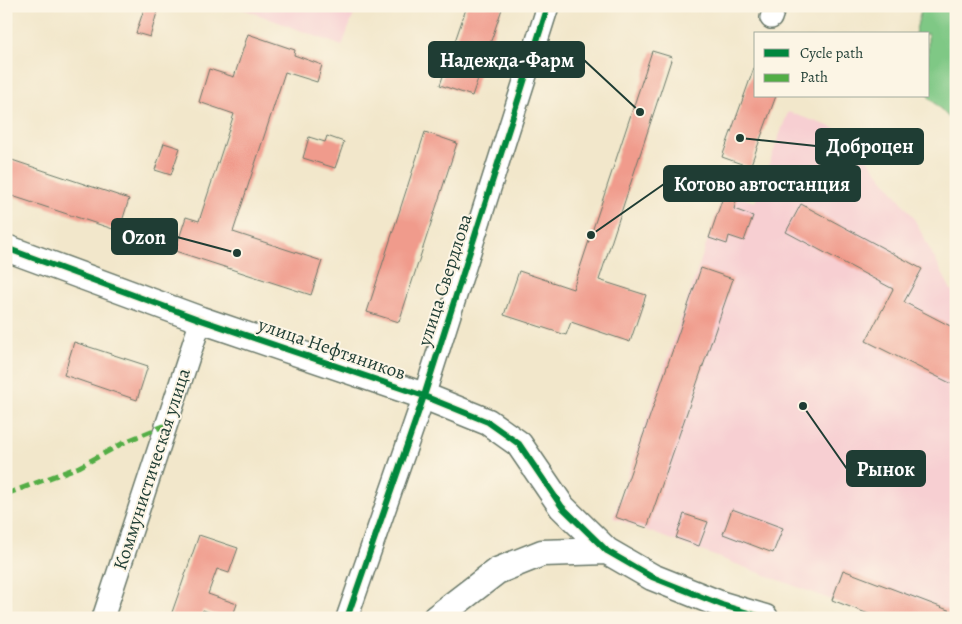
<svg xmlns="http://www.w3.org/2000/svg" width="962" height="624" viewBox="0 0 962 624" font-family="Alegreya,serif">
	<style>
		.built { fill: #f7cfd2 }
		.green { fill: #7fc885; stroke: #4f825c }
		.building { fill: #f09b8c }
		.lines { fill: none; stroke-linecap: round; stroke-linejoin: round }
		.minor-casing { stroke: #697869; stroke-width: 24 }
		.tertiary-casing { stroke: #697869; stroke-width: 29 }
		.minor { stroke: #fff; stroke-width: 21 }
		.tertiary { stroke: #fff; stroke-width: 26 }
		.quiet { stroke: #52ad45; stroke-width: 5; stroke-dasharray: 10 5; stroke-linecap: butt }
		.cycleway-casing { stroke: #fcf5e5; stroke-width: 9 }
		.cycleway { stroke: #00873e; stroke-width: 6 }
		.labels { text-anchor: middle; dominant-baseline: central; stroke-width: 4; stroke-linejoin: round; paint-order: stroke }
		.street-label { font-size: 19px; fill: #1f3d34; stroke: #fcf5e5 }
		.leader { fill: none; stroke: #1f3d34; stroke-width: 2 }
		.callout-dot { fill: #1f3d34; stroke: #fcf5e5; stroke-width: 2 }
		.callout { fill: #1f3d34; stroke: #1f3d34; stroke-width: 2 }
		.callout-label { font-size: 20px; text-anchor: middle; font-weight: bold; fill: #fff }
	</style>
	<rect width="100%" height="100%" fill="#fcf5e5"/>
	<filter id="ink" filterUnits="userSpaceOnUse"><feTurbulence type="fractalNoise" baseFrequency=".02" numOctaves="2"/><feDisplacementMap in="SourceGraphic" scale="10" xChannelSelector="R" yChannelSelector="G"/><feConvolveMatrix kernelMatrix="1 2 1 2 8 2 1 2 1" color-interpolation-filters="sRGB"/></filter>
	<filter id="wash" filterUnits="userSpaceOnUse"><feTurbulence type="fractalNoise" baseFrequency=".0096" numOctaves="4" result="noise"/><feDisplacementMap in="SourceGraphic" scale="20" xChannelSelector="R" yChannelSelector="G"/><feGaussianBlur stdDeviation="1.12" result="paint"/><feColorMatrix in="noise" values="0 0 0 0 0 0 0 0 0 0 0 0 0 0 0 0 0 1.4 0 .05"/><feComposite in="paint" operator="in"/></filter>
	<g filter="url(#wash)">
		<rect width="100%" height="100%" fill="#f2e7cb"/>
		<path class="built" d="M235,6h122l-15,40z
			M788,112l58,20 66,83 39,75 5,4v324h-76l-267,-100 111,-326 31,10z"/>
		<path class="green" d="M922,6h34v119l-28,-29v-62h-13z"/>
		<g id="blocks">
			<path class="building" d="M145,6l13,3 -8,28 -14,-4z
				M467,6h36l-31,90 -32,-11z
				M248,34l47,16 -1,5 28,10 -5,17 -32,-10 -52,160 89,29 -11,34 -136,-44 11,-34 13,4 35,-107 -35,-12 10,-33 25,8z
				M652,51l20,6 -73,223 47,15 -16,47 -59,-20 -5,13 -62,-20 15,-44 54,18z
				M754,68h2v28h20l-26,71 -28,-10z
				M425,132l32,11 -58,179 -32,-10z
				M327,136l17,6 -9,26 -32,-10 6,-21 16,5z
				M164,143l16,5 -9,27 -16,-5z
				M6,158l123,41 -10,32 -113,-37z
				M724,194l13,4 -3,11 19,7 -9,25 -15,-5 -2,8 -18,-6z
				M801,204l121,65 -18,33 52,27v57l-90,-45 27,-52 -107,-57z
				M701,268l32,11 -86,249 -32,-11z
				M74,342l74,24 -11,34 -73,-25z
				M732,509l51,19 -10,25 -50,-19z
				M684,514l24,8 -9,24 -23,-8z
				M199,535l39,13 -9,25 -12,-4 -9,25 29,10 -5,14h-7l-22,-8 -3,8h-30z
				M843,570l113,43v5h-77l-47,-18z"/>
		</g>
	</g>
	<g filter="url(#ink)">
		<use href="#blocks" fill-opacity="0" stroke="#697869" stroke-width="1"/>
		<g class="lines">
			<g class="minor-casing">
				<path id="minor" d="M771,18l4,-12
					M103,618l98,-298
					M347,618l77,-222 124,-390"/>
			</g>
			<g class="tertiary-casing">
				<path id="tertiary" d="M6,248l195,72 223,76 64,26 31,22 43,63 45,44 45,26 70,28 43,13
					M436,618l61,-47 45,-18 65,-2"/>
			</g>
			<use href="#minor" class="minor"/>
			<use href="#tertiary" class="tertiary"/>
			<path class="quiet" d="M6,494l73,-27 48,-26 39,-16"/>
			<g class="cycleway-casing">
				<path id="cycleway" d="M6,248l195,72 223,76 64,26 31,22 43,63 45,44 45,26 70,28 43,13
					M347,618l77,-222 124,-390"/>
			</g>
			<use href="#cycleway" class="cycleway"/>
		</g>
	</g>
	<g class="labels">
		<g class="street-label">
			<text transform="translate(445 280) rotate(-72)">улица Свердлова</text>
			<text transform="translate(332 349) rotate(19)">улица Нефтяников</text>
			<text transform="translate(152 469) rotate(-72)">Коммунистическая улица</text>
		</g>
	</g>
	<path class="leader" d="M640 112L584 60M740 138L816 146M591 235L664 184M237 253L177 237M803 406L847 469"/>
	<g class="callout-dot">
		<circle cx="640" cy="112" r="5"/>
		<circle cx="740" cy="138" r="5"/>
		<circle cx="591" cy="235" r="5"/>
		<circle cx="237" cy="253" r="5"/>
		<circle cx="803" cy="406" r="5"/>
	</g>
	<g class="callout">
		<rect x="429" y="42" width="155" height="35" rx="5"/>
		<rect x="816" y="129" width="107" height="35" rx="5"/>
		<rect x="664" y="166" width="196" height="35" rx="5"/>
		<rect x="112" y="219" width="65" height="35" rx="5"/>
		<rect x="847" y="451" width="78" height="35" rx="5"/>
	</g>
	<g class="callout-label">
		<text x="507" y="67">Надежда-Фарм</text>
		<text x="870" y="153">Доброцен</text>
		<text x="762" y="191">Котово автостанция</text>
		<text x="144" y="244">Ozon</text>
		<text x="886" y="476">Рынок</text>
	</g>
	<rect width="962" height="624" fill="none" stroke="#fcf5e5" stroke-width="25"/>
	<rect x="754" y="32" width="175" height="65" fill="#fcf5e5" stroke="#a4ab9e"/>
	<rect x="764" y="49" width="25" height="8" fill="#00873e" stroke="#a4ab9e"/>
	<text x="800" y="58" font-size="15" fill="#1f3d34">Cycle path</text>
	<rect x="764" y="74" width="25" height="8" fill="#52ad45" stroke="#a4ab9e"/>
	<text x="800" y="82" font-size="15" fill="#1f3d34">Path</text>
</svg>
